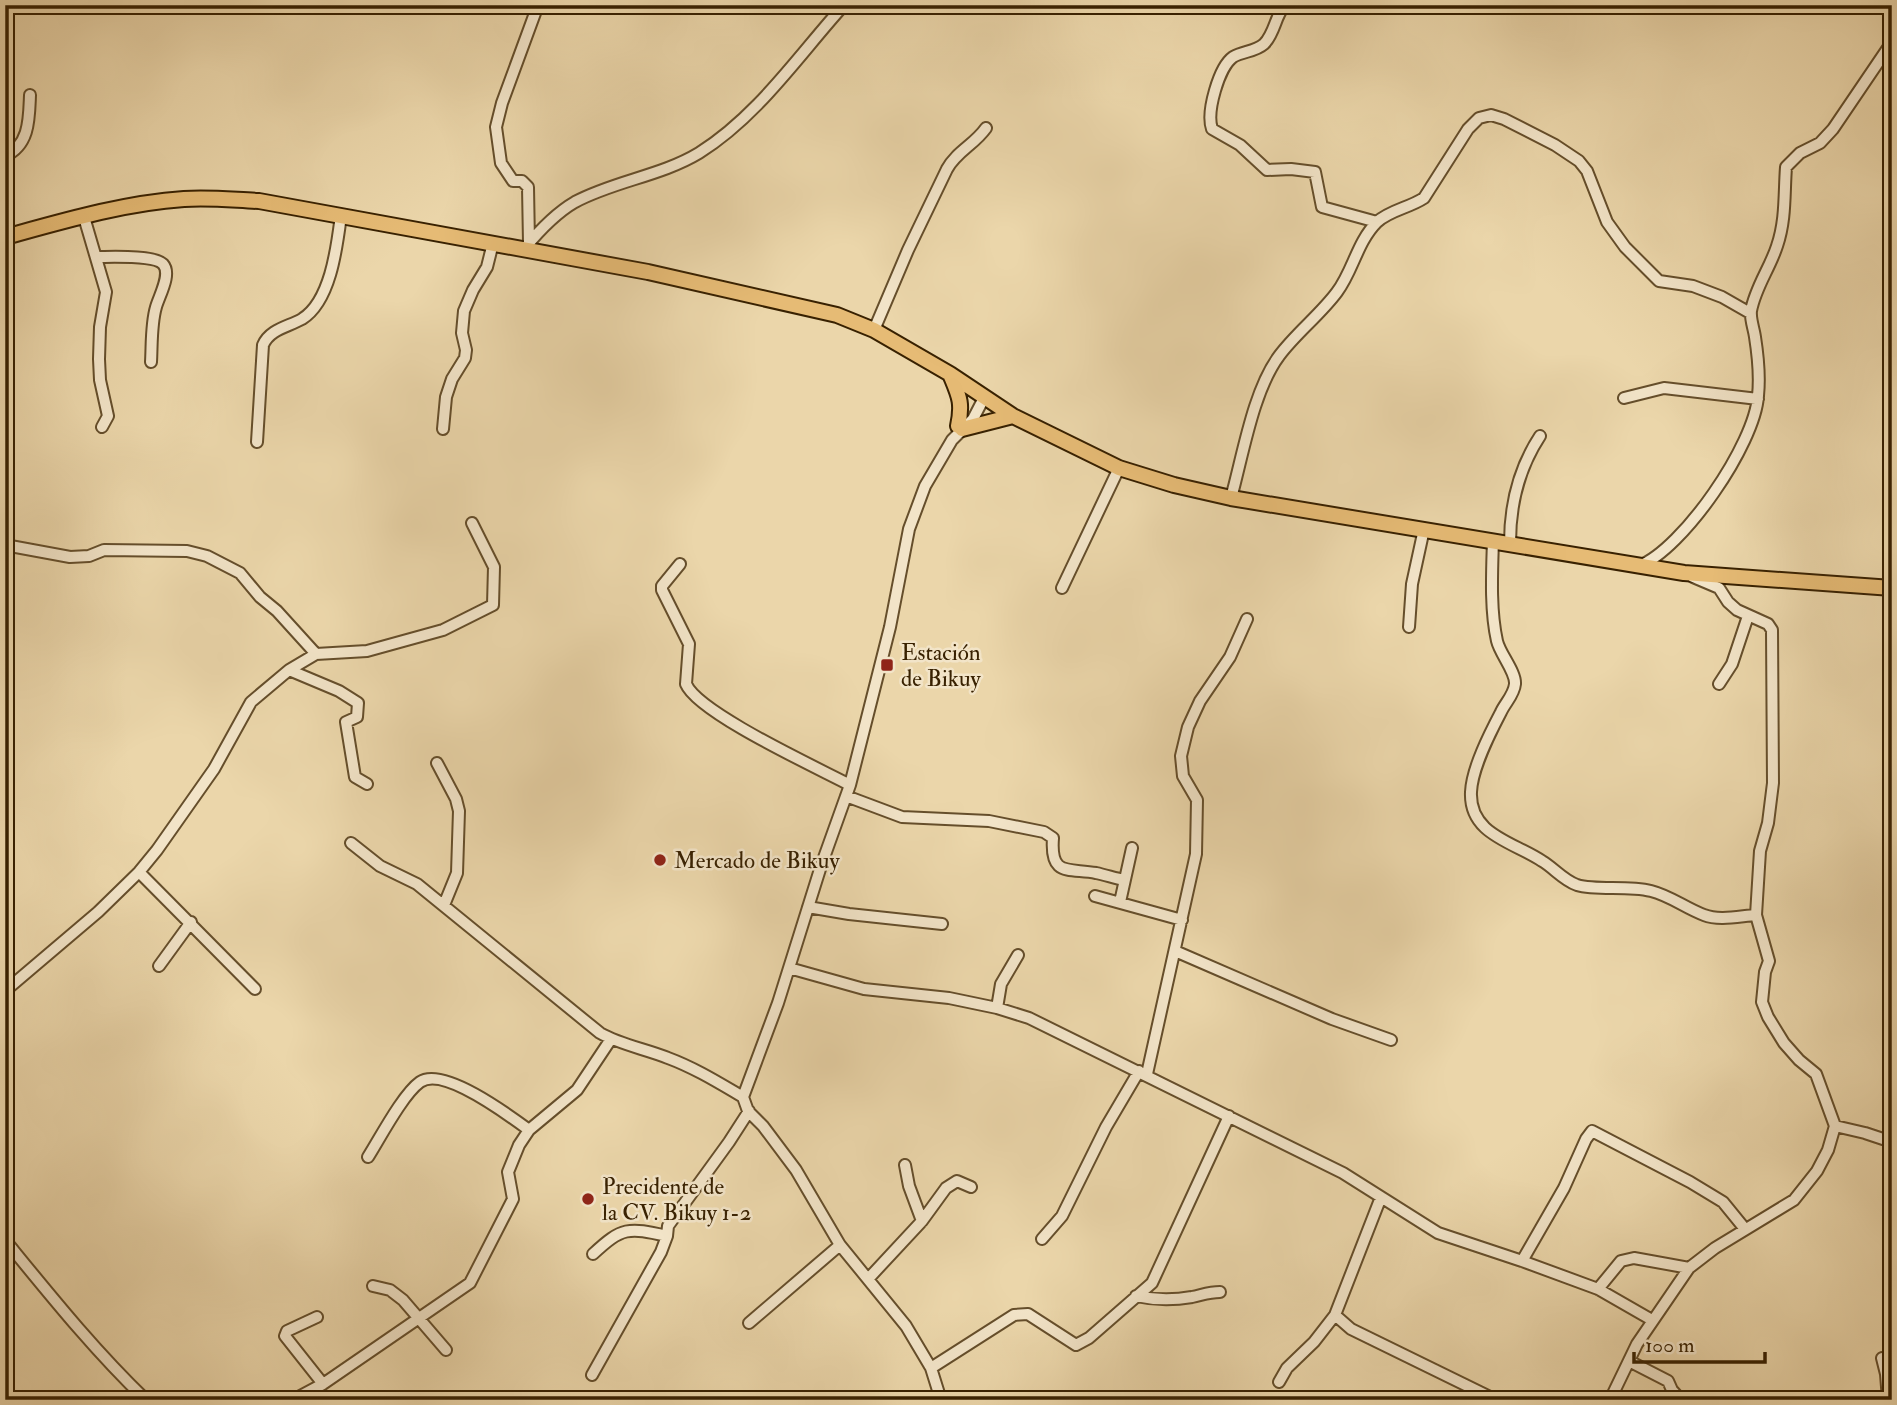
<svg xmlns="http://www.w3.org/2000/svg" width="1897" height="1405" viewBox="0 0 1897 1405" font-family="'IM FELL Double Pica',serif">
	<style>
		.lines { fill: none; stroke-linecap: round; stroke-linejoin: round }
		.minor-casing { stroke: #654e2b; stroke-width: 14 }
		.major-casing { stroke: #382101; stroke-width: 18 }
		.minor { stroke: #f2e4c8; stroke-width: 10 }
		.major { stroke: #e6bb75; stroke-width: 14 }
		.poi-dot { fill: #8f2418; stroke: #f2e4c8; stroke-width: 2.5 }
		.labels { text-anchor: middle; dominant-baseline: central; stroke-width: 5; stroke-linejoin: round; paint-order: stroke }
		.poi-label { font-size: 23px; fill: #382101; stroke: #f2e4c8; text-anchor: start }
	</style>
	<rect width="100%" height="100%" fill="#ebd6aa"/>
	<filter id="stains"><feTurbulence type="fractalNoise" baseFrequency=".00286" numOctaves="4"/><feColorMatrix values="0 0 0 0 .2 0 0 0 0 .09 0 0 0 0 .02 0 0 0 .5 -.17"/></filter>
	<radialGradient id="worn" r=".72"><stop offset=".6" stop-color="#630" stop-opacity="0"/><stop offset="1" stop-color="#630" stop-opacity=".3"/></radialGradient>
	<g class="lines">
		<g class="minor-casing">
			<path id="minor" d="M1285,5c-10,11 -10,28 -21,39 -9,8 -21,7 -31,13 -14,10 -27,55 -21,72l28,16 27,25 24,-1 24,3 7,35 55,15
				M1760,5l1,1
				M5,156c25,-11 24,-38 25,-61
				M84,217l22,75 -6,35 -1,32 1,21 8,36 -6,11
				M529,243l-1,-56 -6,-6h-9l-12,-18 -5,-36 6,-24 36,-98
				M524,249c14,-17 32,-36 51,-47 39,-21 86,-26 124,-49 59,-37 99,-97 145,-148
				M98,257c13,0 56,-2 65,7 9,10 -4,32 -7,43 -5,17 -4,37 -5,55
				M874,330l34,-80 39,-81c10,-18 27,-24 39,-41
				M1624,398l40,-10 94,11
				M443,429l3,-32 6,-18 13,-21 1,-8 -4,-17 2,-22 9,-21 14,-23 6,-24
				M257,442l6,-97c7,-16 25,-18 39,-26 29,-18 35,-73 39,-104
				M1231,498c12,-43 22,-107 48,-142 17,-23 41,-41 58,-64 16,-21 20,-50 40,-70 13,-12 32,-14 47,-24l44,-69 11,-11 12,-3 13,4 51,26 24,16 8,10 20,51 18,25 34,34 34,5 29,11 28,16
				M1493,540c-1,32 -3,70 4,101 3,13 19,31 18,43 -1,11 -10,19 -14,28 -11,21 -29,56 -30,80 -2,43 43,50 71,69 12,7 21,19 35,24 20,6 50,0 74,6 20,5 34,17 53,24 15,6 36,1 52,0
				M1510,543c0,-38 9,-75 30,-107
				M5,545l65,12 19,-1 15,-6 83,1 20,5 33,17 20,24 17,14 39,43
				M680,564l-18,22v4l27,54 -3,40c12,29 132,84 164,101
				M1639,566c44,-17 116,-122 119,-170 2,-19 0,-40 -3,-59 -1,-8 -5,-18 -4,-26 4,-23 19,-43 26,-65 9,-26 7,-52 9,-79l14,-14 20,-10 13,-14 59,-87
				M1062,588l57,-120
				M1409,627l3,-43 12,-55
				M289,670l27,-16 51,-3 76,-21 50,-25 1,-38 -22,-44
				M1719,684l13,-20 16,-48
				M437,763l19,36 3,12 -2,62 -13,32
				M846,796l56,21 87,4 55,11 9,6c-3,39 15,30 43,35 9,2 19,5 28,7
				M351,843l29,23 37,18 183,149c21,12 46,16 68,25 27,10 51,25 75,39
				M139,872l116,117
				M1095,896l87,24
				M1120,902l12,-54
				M808,907l41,7 93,10
				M1175,951l157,68 59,21
				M159,966l32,-44
				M789,968l75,21 85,9 48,10 32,10 314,155 95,60 84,28 76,28 54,31
				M5,991l93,-79 41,-40 18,-22 57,-81 37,-67 38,-32 50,21 19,12 -1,14 -11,5 9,55 12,7
				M997,1008l4,-24 17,-29
				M1147,1074l49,-220 1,-54 -14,-24 -2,-20 7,-29 12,-26 30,-44 17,-38
				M1835,1126l30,7 27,9
				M368,1157c12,-19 35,-63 52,-75 23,-16 90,34 109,48
				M905,1165l4,21 13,35
				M1042,1239l20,-23 44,-89 33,-56
				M5,1240c45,55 89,110 141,160
				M593,1254c29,-27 35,-27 74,-18
				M1522,1261l42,-73 22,-49 6,-8 98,51 33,20 22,27
				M869,1278l53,-57 24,-33 11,-7 14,6
				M373,1286l17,4 13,10 43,50
				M1598,1289l23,-28 13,-3 55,10
				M1136,1296c18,4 39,4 56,1 10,-2 17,-5 28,-5
				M1335,1315l16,14 139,68 1,3
				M317,1317l-30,14 -2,5 38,48
				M749,1323l91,-78
				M1882,1358l4,16 2,26
				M1629,1361l39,20 4,9 9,10
				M931,1368l83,-53 14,-1 48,31 13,-7 63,-55 77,-167
				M592,1375l69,-123 6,-16 1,-10 61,-84 20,-31
				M1279,1382l8,-14 27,-26 21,-27 46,-118
				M293,1400l30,-16 147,-101 43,-84 -5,-27 11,-27 10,-15 48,-40 34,-51
				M941,1400l-10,-32 -25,-42 -66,-81 -44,-75 -33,-44 -15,-15 -5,-14 35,-94 43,-137 29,-81 40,-158 19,-98 16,-43 27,-46 21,-21 12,-23
				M1610,1400l27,-56 52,-76 26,-20 79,-48 23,-29 11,-21 7,-24 -19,-52 -17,-14 -15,-17 -16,-26 -6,-15 3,-30 4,-11 -13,-46 4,-64 8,-28 5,-40 -1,-153 -4,-6 -31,-14 -9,-8 -9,-14 -26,-11"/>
		</g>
		<g class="major-casing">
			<path id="major" d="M5,237c58,-16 119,-34 179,-38 25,-2 50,1 75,2l389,71 189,43 37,15 76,44 63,42 106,52 55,17 57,13 453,75 208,15
				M950,374c9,22 13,28 8,52
				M962,429l51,-13"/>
		</g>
		<use href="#minor" class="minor"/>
		<use href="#major" class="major"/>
	</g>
	<g class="poi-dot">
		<rect x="880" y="658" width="14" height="14" rx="3.5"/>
		<circle cx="660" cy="860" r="7"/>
		<circle cx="588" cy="1199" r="7"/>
	</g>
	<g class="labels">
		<g class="poi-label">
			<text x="901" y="652">Estación<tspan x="901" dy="26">de Bikuy</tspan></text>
			<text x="674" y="860">Mercado de Bikuy</text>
			<text x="602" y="1186">Precidente de<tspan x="602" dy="26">la CV. Bikuy 1-2</tspan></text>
		</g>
	</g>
	<rect width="1897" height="1405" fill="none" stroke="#ebd6aa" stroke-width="28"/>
	<rect x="7" y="7" width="1883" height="1391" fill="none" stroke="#382101" stroke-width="3.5"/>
	<rect x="14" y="14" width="1869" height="1377" fill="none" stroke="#382101" stroke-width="2"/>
	<path d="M1634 1352v10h131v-10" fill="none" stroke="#382101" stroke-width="3.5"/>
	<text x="1645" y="1352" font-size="21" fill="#382101" stroke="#f2e4c8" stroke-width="5" paint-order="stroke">100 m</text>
	<rect width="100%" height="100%" filter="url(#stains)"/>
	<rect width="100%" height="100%" fill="url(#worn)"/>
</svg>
